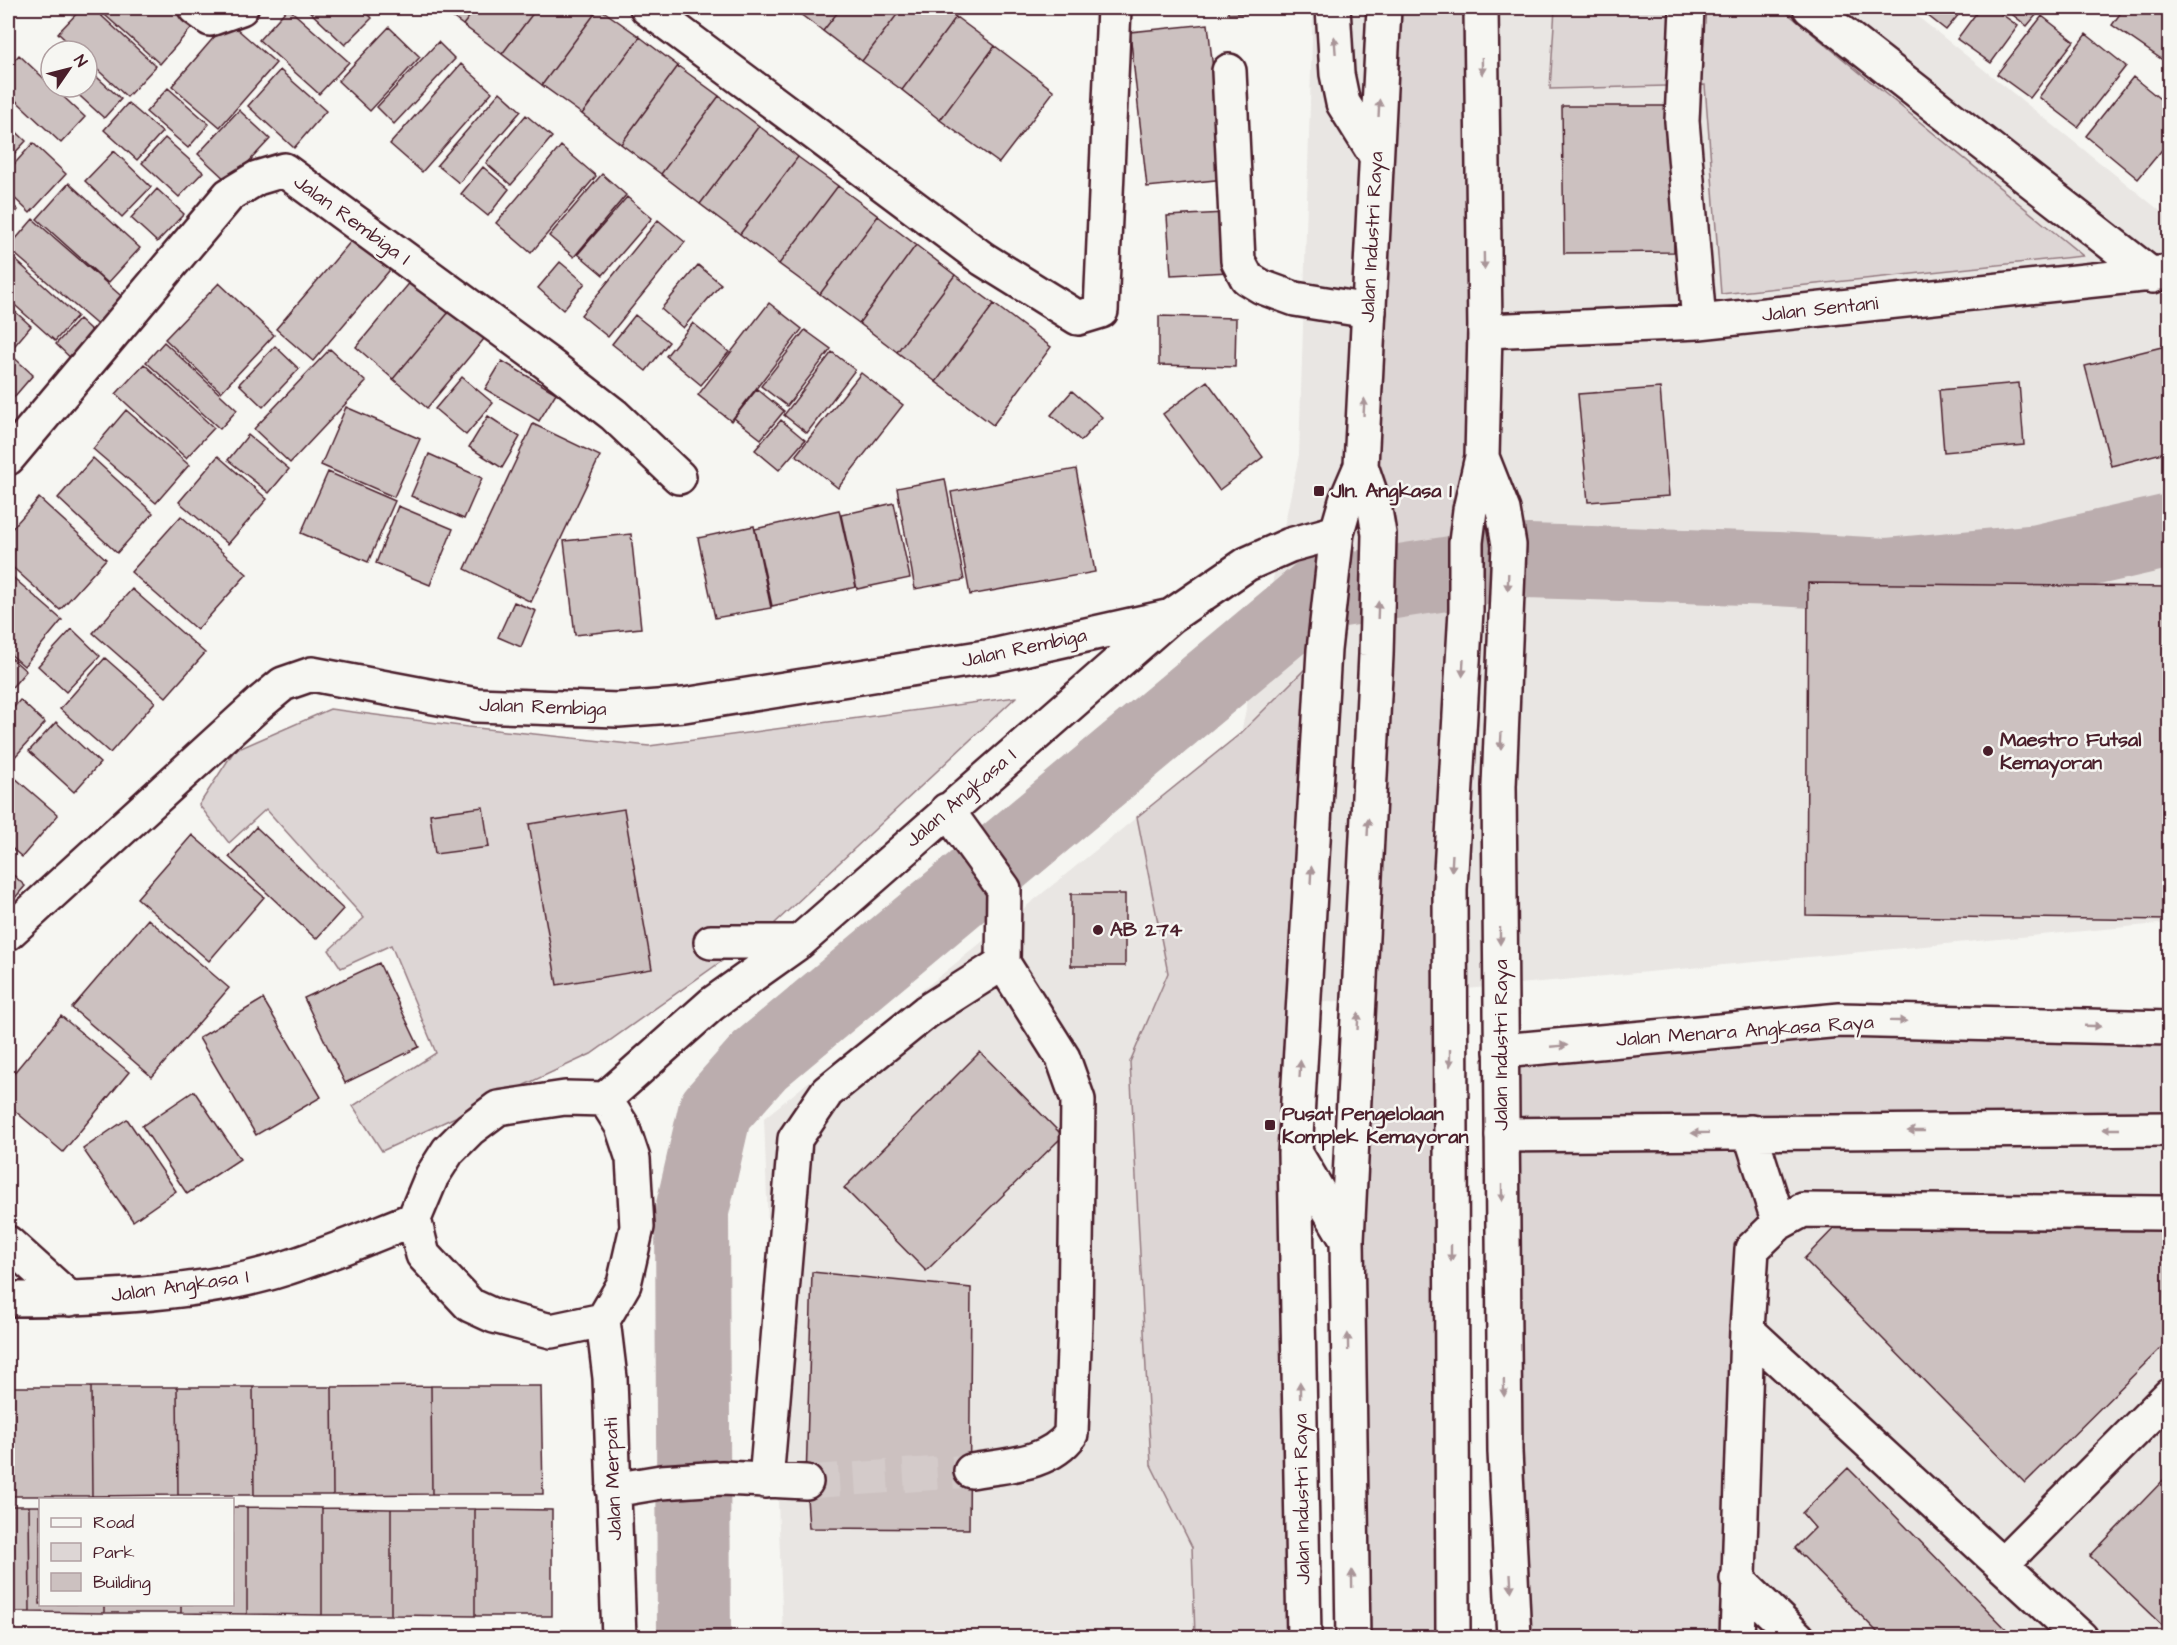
<svg xmlns="http://www.w3.org/2000/svg" width="2177" height="1645" viewBox="0 0 2177 1645" font-family="'Architects Daughter',sans-serif">
	<style>
		.built { fill: #e9e6e3 }
		.green { fill: #ddd6d5; stroke: #947a80; stroke-width: 1.5 }
		.lines { fill: none; stroke-linecap: round; stroke-linejoin: round }
		.river { stroke: #bbadae; stroke-width: 74 }
		.building { fill: #ccc1c0; stroke: #4a1f2b; stroke-width: 1.5 }
		.minor-tunnel { stroke: #d4cbca; stroke-width: 33; stroke-dasharray: 33 16; stroke-linecap: butt }
		.minor-casing { stroke: #4a1f2b; stroke-width: 38 }
		.major-casing { stroke: #4a1f2b; stroke-width: 38 }
		.minor { stroke: #f6f6f2; stroke-width: 33 }
		.major { stroke: #f6f6f2; stroke-width: 33 }
		.oneway { fill: #a99598 }
		.poi-dot { fill: #4a1f2b; stroke: #f6f6f2; stroke-width: 2 }
		.labels { text-anchor: middle; dominant-baseline: central; stroke-width: 5; stroke-linejoin: round; paint-order: stroke }
		.street-label { font-size: 20px; fill: #4a1f2b; stroke: #f6f6f2 }
		.poi-label { font-size: 20px; font-weight: bold; fill: #4a1f2b; stroke: #f6f6f2; text-anchor: start }
	</style>
	<rect width="100%" height="100%" fill="#f6f6f2"/>
	<filter id="ink" filterUnits="userSpaceOnUse"><feTurbulence type="fractalNoise" baseFrequency=".0167" numOctaves="2"/><feDisplacementMap in="SourceGraphic" scale="12" xChannelSelector="R" yChannelSelector="G"/><feConvolveMatrix kernelMatrix="1 2 1 2 8 2 1 2 1" color-interpolation-filters="sRGB"/></filter>
	<g filter="url(#ink)">
		<path class="built" d="M1313,8h594l262,210v705l-926,87 34,627h-494l-19,-519 477,-385 58,-278z
			M2169,1131v506h-664l245,-505z"/>
		<path class="green" d="M1384,8h97l-15,534 -13,1095 -99,1z
			M1555,8h226l302,248 -362,38 -16,-209 -155,4z
			M1324,650l-29,503 6,484h-106l-3,-90 -41,-82 -21,-403 38,-89 -31,-156 104,-84z
			M1016,697l-242,227 -183,130 -209,97 -29,-45 83,-53 -45,-108 -50,23 -12,-18 35,-32 -98,-109 -37,34 -30,-38 35,-54 96,-42 138,18 181,19z
			M1840,1020l329,12v92l-420,9 27,89 -25,26 -21,389h-224l-5,-586z"/>
		<g class="lines">
			<path class="river" d="M694,1638l-2,-427 23,-100 45,-51 557,-466 211,-33 249,8 109,6 153,-14 131,-30"/>
		</g>
		<path class="building" d="M82,8h11l63,58 -29,31 -40,-37v-9h-10l-19,-18z
			M97,8h76l20,18 -33,38z
			M288,8l61,54 -30,32 -60,-54z
			M306,8h56l10,10 -27,27z
			M440,8h36l-13,17z
			M476,8h61l-35,46 -39,-29z
			M537,8h62l-57,77 -40,-31z
			M599,8l41,29 -58,77 -40,-29z
			M792,8h49l-18,23z
			M841,8h61l-40,53 -39,-30z
			M902,8h40l14,9 -54,73 -40,-29z
			M1228,8h52v4l-52,2z
			M1918,8h46l-18,22z
			M1980,8h13l25,18 -27,37 -34,-24z
			M2004,8h38l-15,18z
			M2124,8h46v57l-58,-40z
			M2042,16l32,25 -44,57 -33,-24z
			M956,17l39,29 -55,74 -38,-30z
			M228,21l48,42 -56,64 -48,-41z
			M1208,24l17,155 -78,8 -17,-155z
			M389,27l31,30 -50,54 -32,-30z
			M2086,34l40,32 -48,61 -39,-30z
			M640,37l38,29 -57,78 -39,-30z
			M438,42l17,17 -61,65 -17,-17z
			M995,46l59,45 -55,72 -59,-43z
			M19,55l66,62 -24,26 -53,-50v-26z
			M461,64l31,28 -70,80 -32,-28z
			M678,66l41,30 -58,78 -40,-30z
			M87,68l34,31 -17,19 -34,-31h17z
			M280,70l46,41 -32,37 -46,-42z
			M2133,77l37,30v33l-32,39 -52,-43z
			M168,88l41,36 -21,24 -42,-36z
			M500,92l21,19 -62,72 -22,-18z
			M719,96l40,30 -59,78 -39,-30z
			M128,103l34,29 -25,28 -33,-30z
			M1562,106h109l3,146 -110,1z
			M239,110l31,29 -41,44 -31,-29z
			M526,115l26,22 -41,48 -25,-22z
			M8,124l18,17 -18,19z
			M759,126l39,31 -58,77 -40,-30z
			M165,138l38,34 -24,25 -37,-34z
			M33,143l33,31 -36,39 -22,-21v-21z
			M561,146l35,30 -65,77 -35,-30z
			M114,151l37,36 -29,30 -37,-36z
			M798,157l40,29 -59,78 -39,-30z
			M483,167l26,22 -21,27 -27,-22z
			M602,174l24,21 -52,62 -25,-21z
			M69,183l71,65 -32,35 -71,-64z
			M838,186l40,30 -58,78 -41,-30z
			M157,189l27,25 -27,28 -26,-24z
			M627,197l25,21 -49,57 -25,-21z
			M8,200l10,10 -10,12z
			M1225,213l4,59 -58,3 -4,-59z
			M878,216l38,29 -57,78 -39,-29z
			M33,219l94,82 -25,28 -94,-81z
			M658,220l27,22 -77,95 -27,-22z
			M358,233l36,32 -81,96 -37,-32z
			M916,245l39,30 -58,77 -38,-29z
			M8,253l69,63 -22,25 -47,-42z
			M560,262l25,21 -22,27 -25,-22z
			M698,265l23,19 -38,44 -22,-19z
			M417,274l37,32 -61,73 -37,-32z
			M955,275l39,29 -58,78 -39,-30z
			M219,283l55,52 -53,57 -56,-53z
			M769,303l33,26 -71,92 -33,-26z
			M994,304l57,43 -58,78 -57,-43z
			M8,305l23,21 -20,24 -3,-3z
			M454,306l34,28 -61,74 -34,-29z
			M635,315l34,27 -23,29 -34,-27z
			M1159,316l77,2 -1,49 -76,-2z
			M79,319l22,20 -23,26 -22,-21z
			M693,323l36,29 -28,33 -35,-29z
			M805,330l26,19 -44,57 -26,-20z
			M164,342l73,68 -17,19 -74,-67z
			M275,346l24,23 -36,38 -24,-23z
			M2166,346l4,13v92l-59,15 -26,-100z
			M330,349l36,33 -76,81 -36,-34z
			M8,352l25,23 -25,29z
			M832,352l23,18 -48,63 -23,-18z
			M502,361l54,32 -17,28 -54,-32z
			M144,364l70,64 -28,30 -70,-64z
			M861,373l42,32 -65,83 -42,-33z
			M462,377l31,26 -27,32 -31,-26z
			M1207,381l56,76 -44,33 -56,-76z
			M2019,383l5,62 -80,7 -5,-62z
			M1660,388l9,108 -81,6 -10,-108z
			M757,389l27,22 -23,28 -27,-21z
			M1072,391l30,26 -21,24 -30,-26z
			M346,407l74,32 -26,58 -73,-32z
			M126,410l63,55 -33,38 -63,-54z
			M488,416l32,21 -18,31 -33,-21z
			M781,420l24,20 -26,30 -24,-20z
			M533,424l67,32 -69,146 -66,-33z
			M248,435l41,34 -20,24 -41,-33z
			M429,454l53,24 -18,41 -53,-23z
			M218,456l49,43 -39,45 -49,-42z
			M93,458l60,55 -36,40 -59,-55z
			M1076,469l19,103 -125,23 -19,-103z
			M328,472l67,29 -27,61 -67,-29z
			M945,479l19,101 -49,9 -18,-101z
			M39,498l67,61 -46,51 -52,-47v-30z
			M894,503l16,75 -53,11 -16,-74z
			M398,506l55,23 -23,56 -54,-22z
			M839,510l17,77 -84,19 -17,-77z
			M181,516l66,58 -50,56 -66,-58z
			M754,526l17,82 -56,10 -17,-80z
			M631,534l10,94 -66,7 -11,-94z
			M8,573l54,47 -38,46 -16,-14z
			M1808,583l362,4v333l-364,-5z
			M132,589l73,64 -39,44 -73,-64z
			M514,602l22,9 -15,36 -23,-10z
			M72,629l28,27 -34,36 -28,-26z
			M8,655l18,16 -18,21z
			M105,658l50,44 -45,51 -50,-44z
			M20,700l25,23 -32,36 -5,-4v-41z
			M56,722l44,41 -26,29 -45,-41z
			M14,777l44,38 -36,42 -14,-12v-61z
			M483,807l6,40 -54,7 -5,-40z
			M624,809l28,160 -95,16 -28,-161z
			M256,827l87,82 -27,30 -87,-82z
			M192,835l72,62 -55,64 -72,-63z
			M8,870l17,16 -17,20z
			M1071,894h54v72h-54z
			M148,919l81,69 -77,89 -80,-69z
			M379,963l40,84 -74,36 -41,-85z
			M263,999l58,98 -65,38 -57,-97z
			M61,1016l68,56 -66,80 -55,-47v-25z
			M980,1052l83,84 -137,135 -82,-83z
			M194,1091l46,68 -53,35 -45,-68z
			M127,1119l49,72 -43,30 -50,-72z
			M1845,1217l321,11 4,3v108l-145,144 -221,-224z
			M812,1272l159,16 -2,241 -160,-1 -3,-46z
			M431,1386h110l2,108h-111z
			M431,1386l1,108 -99,1 -1,-108z
			M8,1387h1l1,109h-2z
			M9,1387h82l1,109h-82z
			M91,1387h86l1,108 -86,1z
			M177,1387h76l1,108h-76z
			M253,1387h79l1,108h-79z
			M1848,1468l14,14 153,156h-132l-88,-90 20,-20 -13,-15z
			M2170,1473v160l-80,-77z
			M8,1506h21l1,106h-22z
			M29,1506h11v98h64v9l-74,-1z
			M232,1507h15v107l-66,-1v-9h51z
			M247,1507l75,1v107l-75,-1z
			M322,1508l69,1v106h-69z
			M391,1509h84v107l-84,-1z
			M475,1509l77,1v106h-77z
			M104,1604h77v9h-77z"/>
		<g class="lines">
			<path class="minor-tunnel" d="M806,1482l165,-11"/>
			<g class="minor-casing">
				<path id="minor" d="M195,8l15,11 31,-11
					M647,8l336,251 95,59 23,-7 13,-303
					M1333,8l4,66 6,29 33,53
					M1687,8l-5,113 17,201
					M1810,8l343,268
					M1229,71l9,190 9,17 15,9 33,12 74,12
					M1485,331l214,-9 471,-50
					M8,458l221,-263 28,-17 27,-8 263,193 67,52 65,62
					M947,810l57,79 -1,74 60,95 15,42 -3,220 -4,114c-22,31 -65,31 -100,37
					M8,933l252,-230 23,-19 29,-10 164,31 142,5 66,-5 308,-49 179,-40
					M711,942h88
					M1501,1051l339,-31 330,8
					M565,1098l40,1 17,27 11,33 4,68 -13,57 -21,36 -52,11 -57,-15 -24,-11 -47,-50 -9,-36 18,-43 16,-25 22,-22 28,-21z
					M605,1099l107,-95 87,-62 372,-326 76,-52 43,-19 47,-13
					M1750,1132l29,91
					M1502,1135l668,-6
					M8,1243l62,56
					M8,1299c84,0 194,-4 275,-30 44,-14 88,-33 131,-50
					M603,1320l7,58 9,260
					M1747,1330l334,308
					M766,1481l29,-342 32,-47 99,-80 77,-49
					M613,1490l48,-8 61,-4 84,4
					M2002,1564l168,-169
					M1737,1579l61,59
					M1737,1638l10,-308 5,-81 27,-26 24,-13 359,3 8,2"/>
			</g>
			<g class="major-casing">
				<path id="major" d="M1482,457l21,53 6,35 -10,241 6,666 9,186
					M1296,1154l51,86
					M1304,1638l-9,-485 29,-503 13,-118 9,-31 15,-35
					M1353,1638l-6,-398 29,-585 3,-121 -5,-30 -13,-38 23,-458
					M1453,1638l-3,-749 16,-279v-68l4,-32 12,-53 3,-126 -4,-323"/>
			</g>
			<use href="#minor" class="minor"/>
			<use href="#major" class="major"/>
		</g>
		<defs><path id="oneway-solid" d="M-6-.8H1V-3.2L6.5 0L1 3.2V.8H-6Z" transform="scale(1.5)"/></defs>
		<g class="oneway">
			<use href="#oneway-solid" transform="translate(1335 45) rotate(-94)"/>
			<use href="#oneway-solid" transform="translate(1482 66) rotate(89)"/>
			<use href="#oneway-solid" transform="translate(1379 108) rotate(-87)"/>
			<use href="#oneway-solid" transform="translate(1484 261) rotate(89)"/>
			<use href="#oneway-solid" transform="translate(1364 407) rotate(-87)"/>
			<use href="#oneway-solid" transform="translate(1508 582) rotate(92)"/>
			<use href="#oneway-solid" transform="translate(1378 610) rotate(-88)"/>
			<use href="#oneway-solid" transform="translate(1463 668) rotate(93)"/>
			<use href="#oneway-solid" transform="translate(1501 741) rotate(93)"/>
			<use href="#oneway-solid" transform="translate(1368 827) rotate(-87)"/>
			<use href="#oneway-solid" transform="translate(1452 863) rotate(93)"/>
			<use href="#oneway-solid" transform="translate(1311 875) rotate(-87)"/>
			<use href="#oneway-solid" transform="translate(1500 936) rotate(90)"/>
			<use href="#oneway-solid" transform="translate(1358 1021) rotate(-87)"/>
			<use href="#oneway-solid" transform="translate(1898 1021) rotate(1)"/>
			<use href="#oneway-solid" transform="translate(2093 1026) rotate(2)"/>
			<use href="#oneway-solid" transform="translate(1559 1046) rotate(-5)"/>
			<use href="#oneway-solid" transform="translate(1450 1058) rotate(90)"/>
			<use href="#oneway-solid" transform="translate(1300 1069) rotate(-87)"/>
			<use href="#oneway-solid" transform="translate(2111 1129) rotate(180)"/>
			<use href="#oneway-solid" transform="translate(1916 1131) rotate(180)"/>
			<use href="#oneway-solid" transform="translate(1700 1133) rotate(179)"/>
			<use href="#oneway-solid" transform="translate(1502 1193) rotate(90)"/>
			<use href="#oneway-solid" transform="translate(1451 1253) rotate(90)"/>
			<use href="#oneway-solid" transform="translate(1348 1342) rotate(-91)"/>
			<use href="#oneway-solid" transform="translate(1504 1388) rotate(89)"/>
			<use href="#oneway-solid" transform="translate(1300 1390) rotate(-91)"/>
			<use href="#oneway-solid" transform="translate(1352 1579) rotate(-91)"/>
			<use href="#oneway-solid" transform="translate(1511 1583) rotate(87)"/>
		</g>
	</g>
	<g class="poi-dot">
		<rect x="1313" y="485" width="12" height="12" rx="3"/>
		<circle cx="1988" cy="751" r="6"/>
		<circle cx="1098" cy="930" r="6"/>
		<rect x="1264" y="1119" width="12" height="12" rx="3"/>
	</g>
	<g class="labels">
		<g class="street-label">
			<text transform="translate(352 220) rotate(36)">Jalan Rembiga I</text>
			<text transform="translate(1372 237) rotate(-87)">Jalan Industri Raya</text>
			<text transform="translate(1820 309) rotate(-6)">Jalan Sentani</text>
			<text transform="translate(1024 648) rotate(-12)">Jalan Rembiga</text>
			<text transform="translate(543 707) rotate(2)">Jalan Rembiga</text>
			<text transform="translate(961 798) rotate(-41)">Jalan Angkasa I</text>
			<text transform="translate(1745 1031) rotate(-4)">Jalan Menara Angkasa Raya</text>
			<text transform="translate(1501 1045) rotate(-90)">Jalan Industri Raya</text>
			<text transform="translate(180 1286) rotate(-8)">Jalan Angkasa I</text>
			<text transform="translate(613 1479) rotate(-92)">Jalan Merpati</text>
			<text transform="translate(1302 1499) rotate(-91)">Jalan Industri Raya</text>
		</g>
		<g class="poi-label">
			<text x="1331" y="491">Jln. Angkasa 1</text>
			<text x="2000" y="740">Maestro Futsal<tspan x="2000" dy="23">Kemayoran</tspan></text>
			<text x="1110" y="930">AB 274</text>
			<text x="1282" y="1114">Pusat Pengelolaan<tspan x="1282" dy="23">Komplek Kemayoran</tspan></text>
		</g>
	</g>
	<rect width="2177" height="1645" fill="none" stroke="#f6f6f2" stroke-width="30"/>
	<rect x="15" y="15" width="2147" height="1615" fill="none" stroke="#4a1f2b" stroke-width="2" filter="url(#ink)"/>
	<rect x="39" y="1498" width="195" height="108" fill="#f6f6f2" stroke="#b1a0a2" stroke-width="1.5"/>
	<rect x="51" y="1518" width="30" height="9" fill="#f6f6f2" stroke="#b1a0a2" stroke-width="1.5"/>
	<text x="93" y="1528" font-size="18" fill="#4a1f2b">Road</text>
	<rect x="51" y="1543" width="30" height="18" fill="#ddd6d5" stroke="#b1a0a2" stroke-width="1.5"/>
	<text x="93" y="1558" font-size="18" fill="#4a1f2b">Park</text>
	<rect x="51" y="1573" width="30" height="18" fill="#ccc1c0" stroke="#b1a0a2" stroke-width="1.5"/>
	<text x="93" y="1588" font-size="18" fill="#4a1f2b">Building</text>
	<g transform="translate(69 69) rotate(55)"><circle r="28" fill="#f6f6f2" stroke="#b1a0a2" stroke-width="1.5"/>
	<path d="M0-4.5L10 22L0 15L-10 22Z" fill="#4a1f2b"/>
	<text y="-9" font-size="16" font-weight="bold" text-anchor="middle" fill="#4a1f2b">N</text>
	</g>
</svg>
